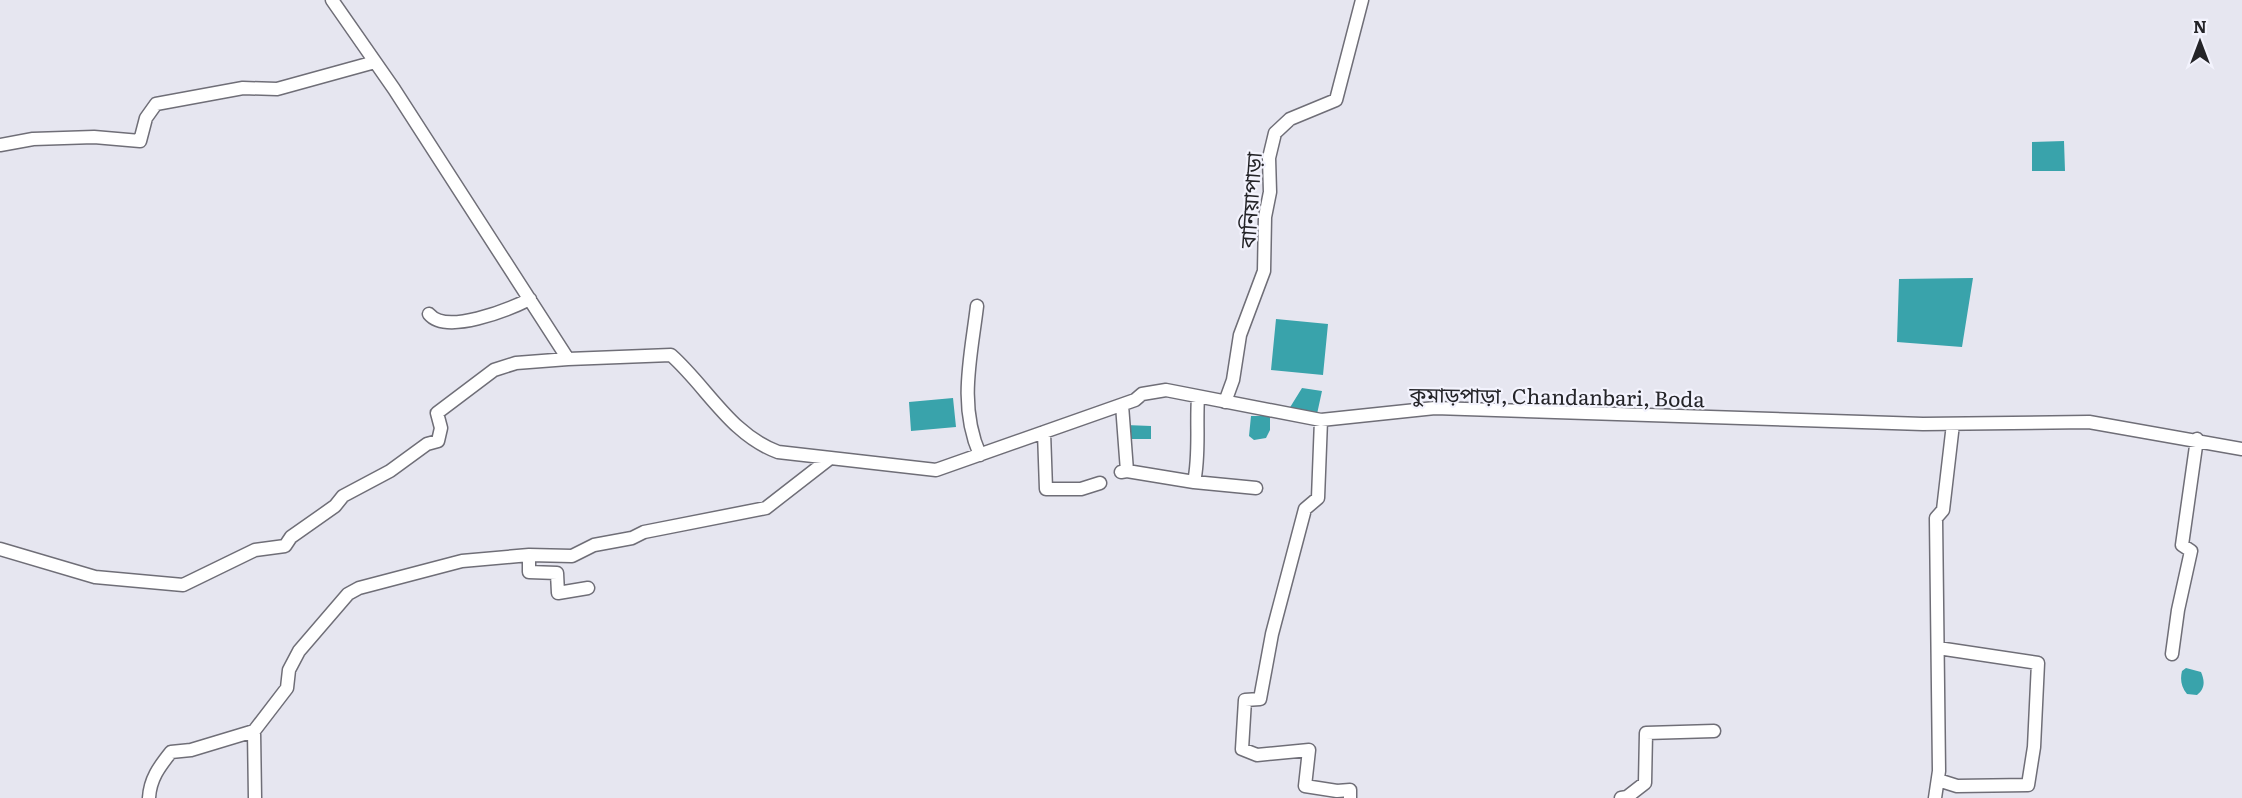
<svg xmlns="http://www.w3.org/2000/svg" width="2242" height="798" viewBox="0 0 2242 798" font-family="Literata,'Noto Sans Bengali',serif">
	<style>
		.water { fill: #39a3ab }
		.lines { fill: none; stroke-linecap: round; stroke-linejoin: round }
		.minor-casing { stroke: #6f6e77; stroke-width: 15 }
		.minor { stroke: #fff; stroke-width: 12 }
		.labels { text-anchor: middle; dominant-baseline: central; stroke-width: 4.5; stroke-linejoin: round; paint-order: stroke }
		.street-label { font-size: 21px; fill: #242428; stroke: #f3f3fd }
	</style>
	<rect width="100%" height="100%" fill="#e6e6f0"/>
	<path class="water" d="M2064,141l1,30h-33v-29z
		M1973,278l-11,69 -65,-5 2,-63z
		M1276,319l52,5 -5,51 -52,-5z
		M1302,388l20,3 -5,23 -28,-5z
		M953,398l3,29 -45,4 -2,-29z
		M1251,416h19v14l-4,8 -12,2 -5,-4z
		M1126,425l25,1v13h-25z
		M2186,668l15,4c4,9 4,17 -4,23l-10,-1c-6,-7 -7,-15 -5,-23z"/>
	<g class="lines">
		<g class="minor-casing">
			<path id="minor" d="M332,0l62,89 174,270 103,-4c36,32 60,80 107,97l158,18 199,-70 7,-6 24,-4 155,30 114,-12 488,16 166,-2 153,27
				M0,145l33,-6 61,-2 46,4 6,-23 10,-14 87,-16 34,1 98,-27
				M977,306c-6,51 -19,99 3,149
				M429,314c17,21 79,-4 101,-15
				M1225,402l8,-22 7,-45 24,-64 1,-54 5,-25 -1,-34 6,-25 15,-14 46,-19 26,-100
				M1122,405l5,66
				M1321,420l-3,78 -13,11 -33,125 -12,65 -15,1 -3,49 15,6 52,-5 -4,36 32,5 13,-1v8
				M1044,432l2,57h35l19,-6
				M1121,472l6,-1 67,11c6,-28 2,-56 4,-85
				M1194,482l62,6
				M0,549l95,28 88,8 72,-35 30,-4 6,-9 44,-31 8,-10 47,-25 37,-27 11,-3 3,-13 -4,-15 57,-43 22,-7 52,-4
				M529,555v17l28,1 1,20 30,-5
				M2172,654l6,-44 13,-59 -9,-6 15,-106
				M254,731l1,67
				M1938,780l19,6 71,-1 6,-38 4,-84 -100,-15
				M149,798c1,-19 10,-31 22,-46l20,-2 63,-19 33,-43 2,-18 10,-19 49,-57 11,-6 103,-27 67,-6 43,1 22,-11 38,-7 12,-6 122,-24 63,-49
				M1621,798l6,-1 18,-14 1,-50 68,-2
				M1935,798l4,-27 -3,-253 7,-8 10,-86"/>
		</g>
		<use href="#minor" class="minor"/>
	</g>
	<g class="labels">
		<g class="street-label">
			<text transform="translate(1249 200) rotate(-86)">বানিয়াপাড়া</text>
			<text transform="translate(1557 395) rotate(1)">কুমাড়পাড়া, Chandanbari, Boda</text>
		</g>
	</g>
	<g transform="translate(2200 42)" stroke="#f3f3fd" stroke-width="4.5" paint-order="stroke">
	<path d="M0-4.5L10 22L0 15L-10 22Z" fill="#242428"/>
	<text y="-9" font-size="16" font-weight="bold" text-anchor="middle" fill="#242428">N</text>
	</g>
</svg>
